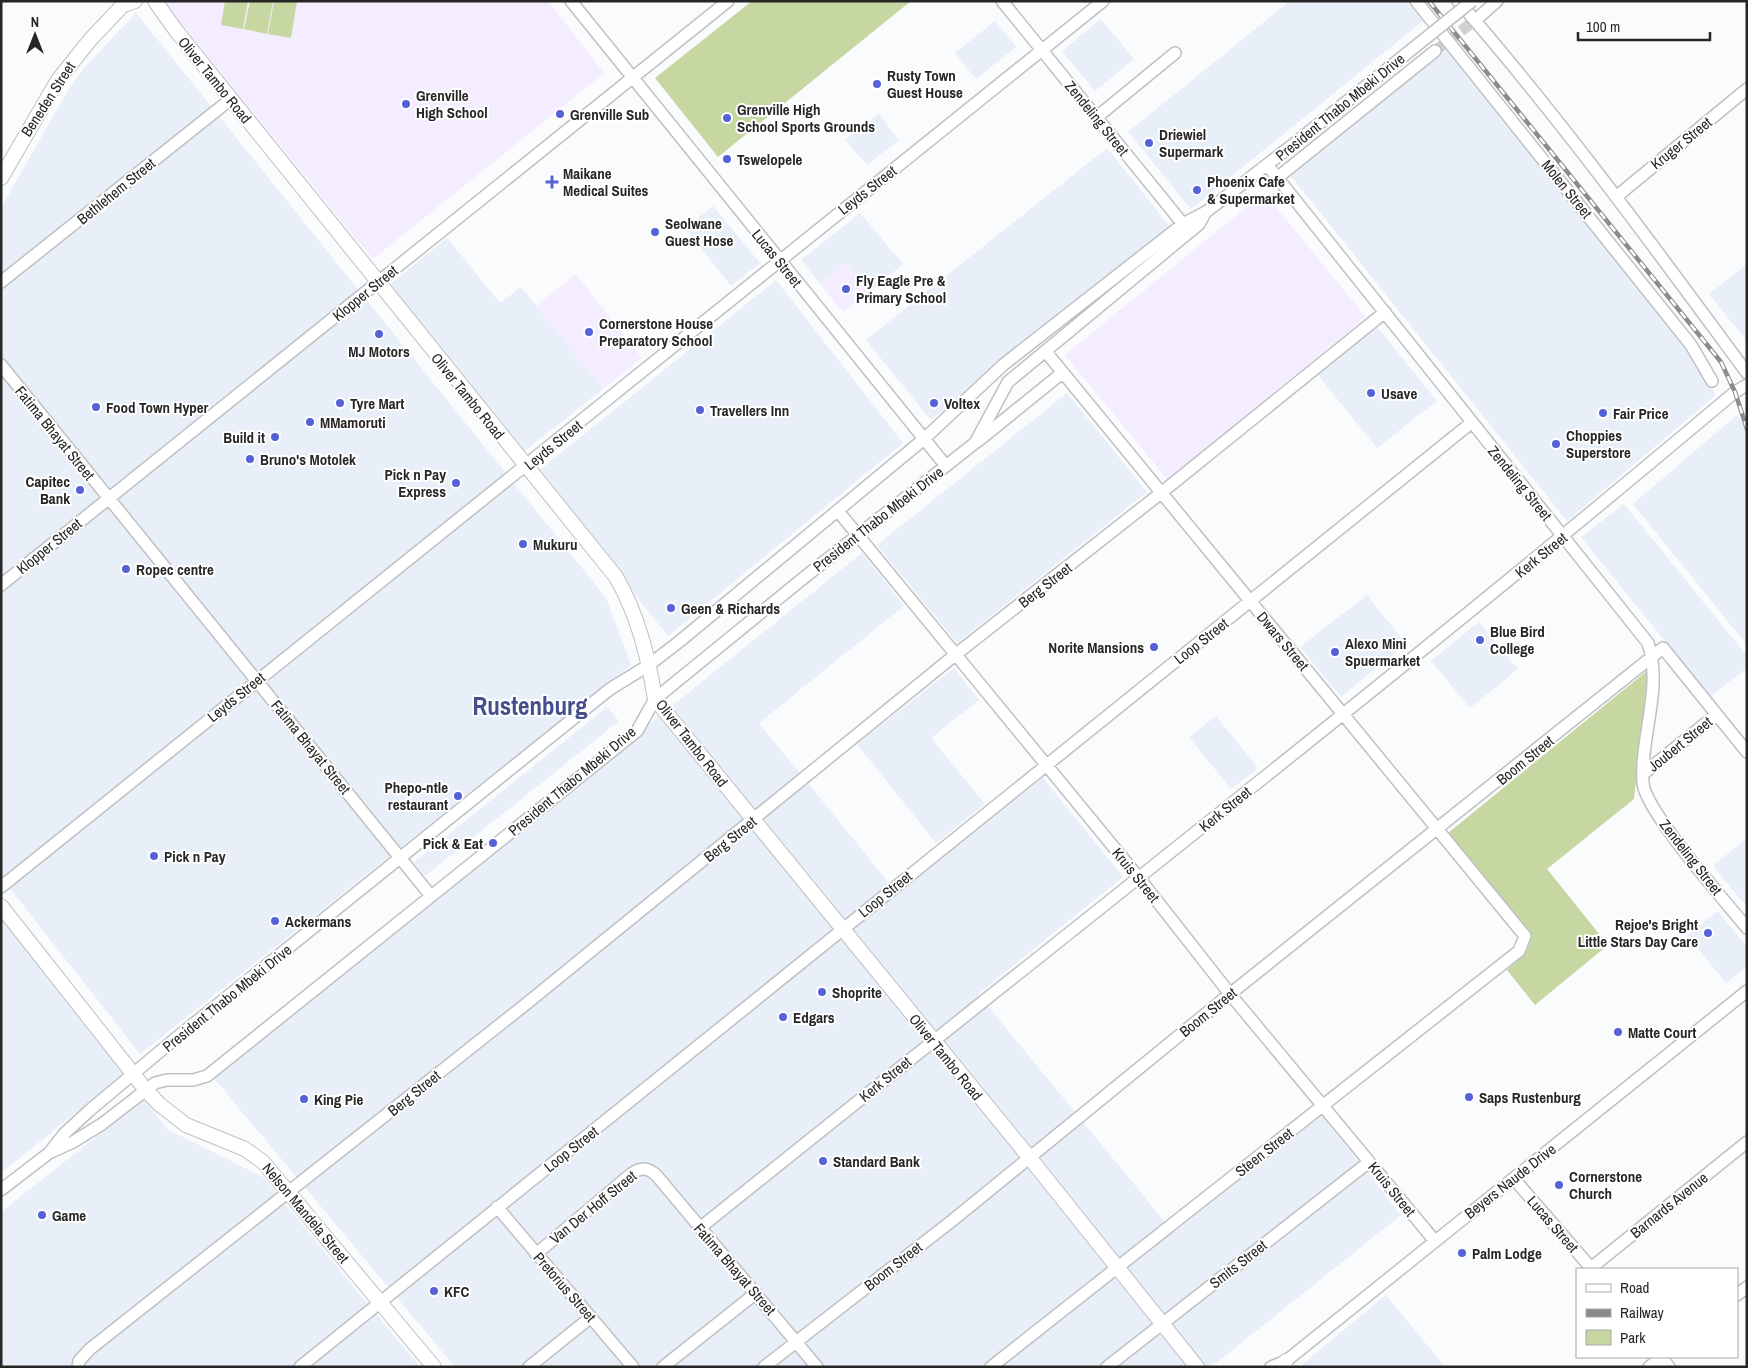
<svg xmlns="http://www.w3.org/2000/svg" width="1748" height="1368" viewBox="0 0 1748 1368" font-family="'Archivo Narrow',sans-serif">
	<style>
		.built { fill: #e8eff8 }
		.education { fill: #f3edff }
		.green { fill: #c7d7a1 }
		.lines { fill: none; stroke-linecap: round; stroke-linejoin: round }
		.minor-tunnel { stroke: #cfd0d2; stroke-width: 11; stroke-dasharray: 11 5.5; stroke-linecap: butt }
		.minor-casing { stroke: #bec0c2; stroke-width: 14 }
		.major-casing { stroke: #bec0c2; stroke-width: 16 }
		.minor { stroke: #fff; stroke-width: 11 }
		.major { stroke: #fff; stroke-width: 14 }
		.rail-casing { stroke: #8a8b8c; stroke-width: 4.5 }
		.rail { stroke: #fff; stroke-width: 2.5; stroke-dasharray: 8; stroke-linecap: butt }
		.minor-bridge-casing { stroke: #bec0c2; stroke-width: 14; stroke-linecap: butt }
		.minor-bridge { stroke: #fff; stroke-width: 11 }
		.poi-dot { fill: #5561d7; stroke: #fff; stroke-width: 2 }
		.labels { text-anchor: middle; dominant-baseline: central; stroke-width: 4; stroke-linejoin: round; paint-order: stroke }
		.poi-label { font-size: 15px; font-weight: bold; fill: #262627; stroke: #fff; text-anchor: start }
		.street-label { font-size: 15px; fill: #262627; stroke: #fff }
		.town-label { font-size: 25px; font-weight: bold; fill: #454f8c; stroke: #fff }
	</style>
	<rect width="100%" height="100%" fill="#f9fbfd"/>
	<path class="built" d="M1290,1h117l16,20 -232,188 -63,-77z
		M136,13l470,585 25,67 -491,389 -139,-177v-669l66,-116 17,-24z
		M1101,19l33,40 -39,32 -33,-40z
		M995,21l21,26 -40,32 -21,-26z
		M1447,50l242,297 27,48 -149,126 -276,-345z
		M879,114l20,26 -32,25 -22,-25z
		M1107,148l64,80 -240,192 -65,-80z
		M713,206l47,57 -29,23 -46,-58z
		M860,213l43,51 -34,28 -23,-29 -26,21 -19,-24z
		M447,238l53,65 21,-16 82,102 -81,64 -134,-167z
		M1747,264v77l-38,-47z
		M776,280l127,163 -235,193 -131,-164z
		M1377,327l60,74 -60,47 -59,-73z
		M1067,393l80,99 -190,151 -80,-98z
		M1737,415l10,12v218l-114,-141z
		M1624,504l123,152v12l-37,29 -129,-160z
		M862,553l42,53 -145,117 139,171 145,-116 80,99 -145,117 196,239 147,-118 80,100 -186,149 -1,-2 -6,5h-753l-243,-291z
		M1367,595l39,49 -65,53 -41,-50z
		M1479,622l39,47 -48,39 -39,-47z
		M954,668l25,32 -48,38 54,66 -49,39 -79,-99z
		M607,707l12,14 -194,155 -11,-14z
		M1216,716l42,52 -27,21 -42,-52z
		M1747,838v69l-34,-41z
		M1718,911l29,36v20l-21,16 -39,-48z
		M1,917l125,155 -125,101z
		M144,1099l23,30 96,48 157,190h-419v-155z
		M1386,1295l59,72h-146z"/>
	<path class="education" d="M162,1h386l56,72 -231,186z
		M1264,193l102,124 -199,162 -102,-124z
		M846,263l23,29 -26,20 -23,-28z
		M576,274l66,84 -39,31 -67,-83z"/>
	<path class="green" d="M225,1h23l-5,28 -22,-4z
		M250,1h23l-6,33 -23,-5z
		M274,1h23l-6,37 -23,-4z
		M752,1h159l-193,156 -63,-79z
		M1648,670l-14,129 -87,70 61,76 -73,60 -28,-35c12,-11 25,-18 23,-36l-82,-101z"/>
	<g class="lines">
		<path class="minor-tunnel" d="M1435,51l44,-34"/>
		<g class="minor-casing">
			<path id="minor" d="M571,1l375,465
				M1002,1l181,223 1,6
				M1416,1l275,344 21,36
				M1458,1c103,118 196,246 289,372
				M1479,17l18,-16
				M1097,117l78,-64
				M1268,166l380,477c15,45 -8,94 -5,140 2,28 83,119 104,145
				M1277,178l158,-127
				M1616,197l131,-108
				M1,282l230,-183
				M1,365l430,531
				M978,441l84,-68
				M838,511l301,367 91,116 204,246
				M1,585l727,-584
				M1643,774l73,-59
				M1,887l1102,-886
				M49,1153l16,-20 25,-23 86,-72 434,-349 39,-24 31,-24 244,-202 79,-74 180,-141 23,-12 89,-69
				M1514,1179l78,90
				M1,1190l48,-37 24,-11 29,-18 53,-41 12,-3h26l14,-4 430,-345 18,-32 151,-123 169,-133 33,-61 191,-158 5,-9
				M497,1207l136,160
				M700,1228c345,-278 696,-550 1035,-836l12,-7
				M536,1254l95,-80c10,-7 17,-7 26,2l160,191
				M1591,1268l156,-126
				M1737,1295l10,-8
				M1661,1357l8,10
				M78,1367l1,-6 11,-12 436,-345 429,-349 206,-162 224,-181
				M300,1367l1171,-944
				M529,1367l62,-50
				M663,1367l93,-74
				M764,1367l189,-147 277,-226 433,-346 84,104
				M991,1367l528,-416 6,-15 -5,-6 -474,-578
				M1107,1367l262,-205
				M1271,1367l15,-6 461,-370
				M1649,1367l13,-10"/>
		</g>
		<g class="major-casing">
			<path id="major" d="M155,1l22,31 439,545c22,38 32,79 39,122l374,458 168,210
				M1,178l57,-98 32,-40 33,-35 12,-4
				M1,906l144,183 14,15 27,21 59,24 18,13 171,205
				M1281,1367l5,-6"/>
		</g>
		<use href="#minor" class="minor"/>
		<use href="#major" class="major"/>
		<g class="rail-casing">
			<path id="rail" d="M1429,1l292,361 14,30 12,37"/>
		</g>
		<use href="#rail" class="rail"/>
		<g class="minor-bridge-casing">
			<path id="minor-bridge" d="M1295,143l177,-142"/>
		</g>
		<use href="#minor-bridge" class="minor-bridge"/>
	</g>
	<g class="poi-dot">
		<circle cx="877" cy="84" r="5"/>
		<circle cx="406" cy="104" r="5"/>
		<circle cx="560" cy="114" r="5"/>
		<circle cx="727" cy="118" r="5"/>
		<circle cx="1149" cy="143" r="5"/>
		<circle cx="727" cy="159" r="5"/>
		<path d="M549.5 174.5h5v5h5v5h-5v5h-5v-5h-5v-5h5z"/>
		<circle cx="1197" cy="190" r="5"/>
		<circle cx="655" cy="232" r="5"/>
		<circle cx="846" cy="289" r="5"/>
		<circle cx="589" cy="332" r="5"/>
		<circle cx="379" cy="334" r="5"/>
		<circle cx="1371" cy="393" r="5"/>
		<circle cx="340" cy="403" r="5"/>
		<circle cx="934" cy="403" r="5"/>
		<circle cx="96" cy="407" r="5"/>
		<circle cx="700" cy="410" r="5"/>
		<circle cx="1603" cy="413" r="5"/>
		<circle cx="310" cy="422" r="5"/>
		<circle cx="275" cy="437" r="5"/>
		<circle cx="1556" cy="444" r="5"/>
		<circle cx="250" cy="459" r="5"/>
		<circle cx="456" cy="483" r="5"/>
		<circle cx="80" cy="490" r="5"/>
		<circle cx="523" cy="544" r="5"/>
		<circle cx="126" cy="569" r="5"/>
		<circle cx="671" cy="608" r="5"/>
		<circle cx="1480" cy="640" r="5"/>
		<circle cx="1154" cy="647" r="5"/>
		<circle cx="1335" cy="652" r="5"/>
		<circle cx="458" cy="796" r="5"/>
		<circle cx="493" cy="843" r="5"/>
		<circle cx="154" cy="856" r="5"/>
		<circle cx="275" cy="921" r="5"/>
		<circle cx="1708" cy="933" r="5"/>
		<circle cx="822" cy="992" r="5"/>
		<circle cx="783" cy="1017" r="5"/>
		<circle cx="1618" cy="1032" r="5"/>
		<circle cx="1469" cy="1097" r="5"/>
		<circle cx="304" cy="1099" r="5"/>
		<circle cx="823" cy="1161" r="5"/>
		<circle cx="1559" cy="1185" r="5"/>
		<circle cx="42" cy="1215" r="5"/>
		<circle cx="1462" cy="1253" r="5"/>
		<circle cx="434" cy="1291" r="5"/>
	</g>
	<g class="labels">
		<g class="poi-label">
			<text x="887" y="75">Rusty Town<tspan x="887" dy="17">Guest House</tspan></text>
			<text x="416" y="95">Grenville<tspan x="416" dy="17">High School</tspan></text>
			<text x="737" y="109">Grenville High<tspan x="737" dy="17">School Sports Grounds</tspan></text>
			<text x="570" y="114">Grenville Sub</text>
			<text x="1159" y="134">Driewiel<tspan x="1159" dy="17">Supermark</tspan></text>
			<text x="737" y="159">Tswelopele</text>
			<text x="563" y="173">Maikane<tspan x="563" dy="17">Medical Suites</tspan></text>
			<text x="1207" y="181">Phoenix Cafe<tspan x="1207" dy="17">&amp; Supermarket</tspan></text>
			<text x="665" y="223">Seolwane<tspan x="665" dy="17">Guest Hose</tspan></text>
			<text x="856" y="280">Fly Eagle Pre &amp;<tspan x="856" dy="17">Primary School</tspan></text>
			<text x="599" y="323">Cornerstone House<tspan x="599" dy="17">Preparatory School</tspan></text>
			<text x="379" y="351" text-anchor="middle">MJ Motors</text>
			<text x="1381" y="393">Usave</text>
			<text x="350" y="403">Tyre Mart</text>
			<text x="944" y="403">Voltex</text>
			<text x="106" y="407">Food Town Hyper</text>
			<text x="710" y="410">Travellers Inn</text>
			<text x="1613" y="413">Fair Price</text>
			<text x="320" y="422">MMamoruti</text>
			<text x="1566" y="435">Choppies<tspan x="1566" dy="17">Superstore</tspan></text>
			<text x="265" y="437" text-anchor="end">Build it</text>
			<text x="260" y="459">Bruno's Motolek</text>
			<text x="446" y="474" text-anchor="end">Pick n Pay<tspan x="446" dy="17">Express</tspan></text>
			<text x="70" y="481" text-anchor="end">Capitec<tspan x="70" dy="17">Bank</tspan></text>
			<text x="533" y="544">Mukuru</text>
			<text x="136" y="569">Ropec centre</text>
			<text x="681" y="608">Geen &amp; Richards</text>
			<text x="1490" y="631">Blue Bird<tspan x="1490" dy="17">College</tspan></text>
			<text x="1345" y="643">Alexo Mini<tspan x="1345" dy="17">Spuermarket</tspan></text>
			<text x="1144" y="647" text-anchor="end">Norite Mansions</text>
			<text x="448" y="787" text-anchor="end">Phepo-ntle<tspan x="448" dy="17">restaurant</tspan></text>
			<text x="483" y="843" text-anchor="end">Pick &amp; Eat</text>
			<text x="164" y="856">Pick n Pay</text>
			<text x="285" y="921">Ackermans</text>
			<text x="1698" y="924" text-anchor="end">Rejoe's Bright<tspan x="1698" dy="17">Little Stars Day Care</tspan></text>
			<text x="832" y="992">Shoprite</text>
			<text x="793" y="1017">Edgars</text>
			<text x="1628" y="1032">Matte Court</text>
			<text x="1479" y="1097">Saps Rustenburg</text>
			<text x="314" y="1099">King Pie</text>
			<text x="833" y="1161">Standard Bank</text>
			<text x="1569" y="1176">Cornerstone<tspan x="1569" dy="17">Church</tspan></text>
			<text x="52" y="1215">Game</text>
			<text x="1472" y="1253">Palm Lodge</text>
			<text x="444" y="1291">KFC</text>
		</g>
		<g class="street-label">
			<text transform="translate(215 80) rotate(51)">Oliver Tambo Road</text>
			<text transform="translate(48 99) rotate(-57)">Beneden Street</text>
			<text transform="translate(1340 107) rotate(-39)">President Thabo Mbeki Drive</text>
			<text transform="translate(1097 118) rotate(51)">Zendeling Street</text>
			<text transform="translate(1681 143) rotate(-39)">Kruger Street</text>
			<text transform="translate(1567 189) rotate(51)">Molen Street</text>
			<text transform="translate(867 190) rotate(-38)">Leyds Street</text>
			<text transform="translate(116 191) rotate(-39)">Bethlehem Street</text>
			<text transform="translate(777 258) rotate(51)">Lucas Street</text>
			<text transform="translate(365 293) rotate(-39)">Klopper Street</text>
			<text transform="translate(468 396) rotate(51)">Oliver Tambo Road</text>
			<text transform="translate(55 433) rotate(51)">Fatima Bhayat Street</text>
			<text transform="translate(553 445) rotate(-39)">Leyds Street</text>
			<text transform="translate(1520 483) rotate(51)">Zendeling Street</text>
			<text transform="translate(878 519) rotate(-38)">President Thabo Mbeki Drive</text>
			<text transform="translate(49 546) rotate(-39)">Klopper Street</text>
			<text transform="translate(1541 555) rotate(-39)">Kerk Street</text>
			<text transform="translate(1045 585) rotate(-38)">Berg Street</text>
			<text transform="translate(1201 641) rotate(-38)">Loop Street</text>
			<text transform="translate(1283 641) rotate(50)">Dwars Street</text>
			<text transform="translate(236 697) rotate(-39)">Leyds Street</text>
			<text transform="translate(692 743) rotate(52)">Oliver Tambo Road</text>
			<text transform="translate(1680 744) rotate(-39)">Joubert Street</text>
			<text transform="translate(311 747) rotate(51)">Fatima Bhayat Street</text>
			<text transform="translate(1525 760) rotate(-39)">Boom Street</text>
			<text transform="translate(572 781) rotate(-40)">President Thabo Mbeki Drive</text>
			<text transform="translate(1225 809) rotate(-39)">Kerk Street</text>
			<text transform="translate(730 839) rotate(-39)">Berg Street</text>
			<text transform="translate(1691 857) rotate(52)">Zendeling Street</text>
			<text transform="translate(1136 875) rotate(51)">Kruis Street</text>
			<text transform="translate(885 894) rotate(-39)">Loop Street</text>
			<text transform="translate(227 998) rotate(-39)">President Thabo Mbeki Drive</text>
			<text transform="translate(1208 1012) rotate(-39)">Boom Street</text>
			<text transform="translate(946 1057) rotate(51)">Oliver Tambo Road</text>
			<text transform="translate(885 1079) rotate(-39)">Kerk Street</text>
			<text transform="translate(414 1093) rotate(-39)">Berg Street</text>
			<text transform="translate(571 1149) rotate(-38)">Loop Street</text>
			<text transform="translate(1264 1152) rotate(-38)">Steen Street</text>
			<text transform="translate(1510 1181) rotate(-38)">Beyers Naude Drive</text>
			<text transform="translate(1392 1189) rotate(51)">Kruis Street</text>
			<text transform="translate(1669 1205) rotate(-39)">Barnards Avenue</text>
			<text transform="translate(593 1207) rotate(-39)">Van Der Hoff Street</text>
			<text transform="translate(306 1213) rotate(50)">Nelson Mandela Street</text>
			<text transform="translate(1553 1224) rotate(49)">Lucas Street</text>
			<text transform="translate(1238 1264) rotate(-38)">Smits Street</text>
			<text transform="translate(893 1266) rotate(-38)">Boom Street</text>
			<text transform="translate(735 1269) rotate(49)">Fatima Bhayat Street</text>
			<text transform="translate(565 1287) rotate(49)">Pretorius Street</text>
		</g>
		<g class="town-label">
			<text x="530" y="706">Rustenburg</text>
		</g>
	</g>
	<rect width="1748" height="1368" fill="none" stroke="#262627" stroke-width="5"/>
	<rect x="1576" y="1268" width="162" height="90" fill="#ffffff" stroke="#a8a8a9"/>
	<rect x="1586" y="1284" width="25" height="8" fill="#ffffff" stroke="#a8a8a9"/>
	<text x="1620" y="1293" font-size="15" fill="#262627">Road</text>
	<rect x="1586" y="1309" width="25" height="8" fill="#8a8b8c" stroke="#a8a8a9"/>
	<text x="1620" y="1318" font-size="15" fill="#262627">Railway</text>
	<rect x="1586" y="1330" width="25" height="15" fill="#c7d7a1" stroke="#a8a8a9"/>
	<text x="1620" y="1343" font-size="15" fill="#262627">Park</text>
	<g transform="translate(35 35)" stroke="#ffffff" stroke-width="4" paint-order="stroke">
	<path d="M0-4L9 19L0 12L-9 19Z" fill="#262627"/>
	<text y="-8" font-size="14" font-weight="bold" text-anchor="middle" fill="#262627">N</text>
	</g>
	<path d="M1578 32v8h132v-8" fill="none" stroke="#262627" stroke-width="2.5"/>
	<text x="1586" y="32" font-size="15" fill="#262627" stroke="#ffffff" stroke-width="4" paint-order="stroke">100 m</text>
</svg>
